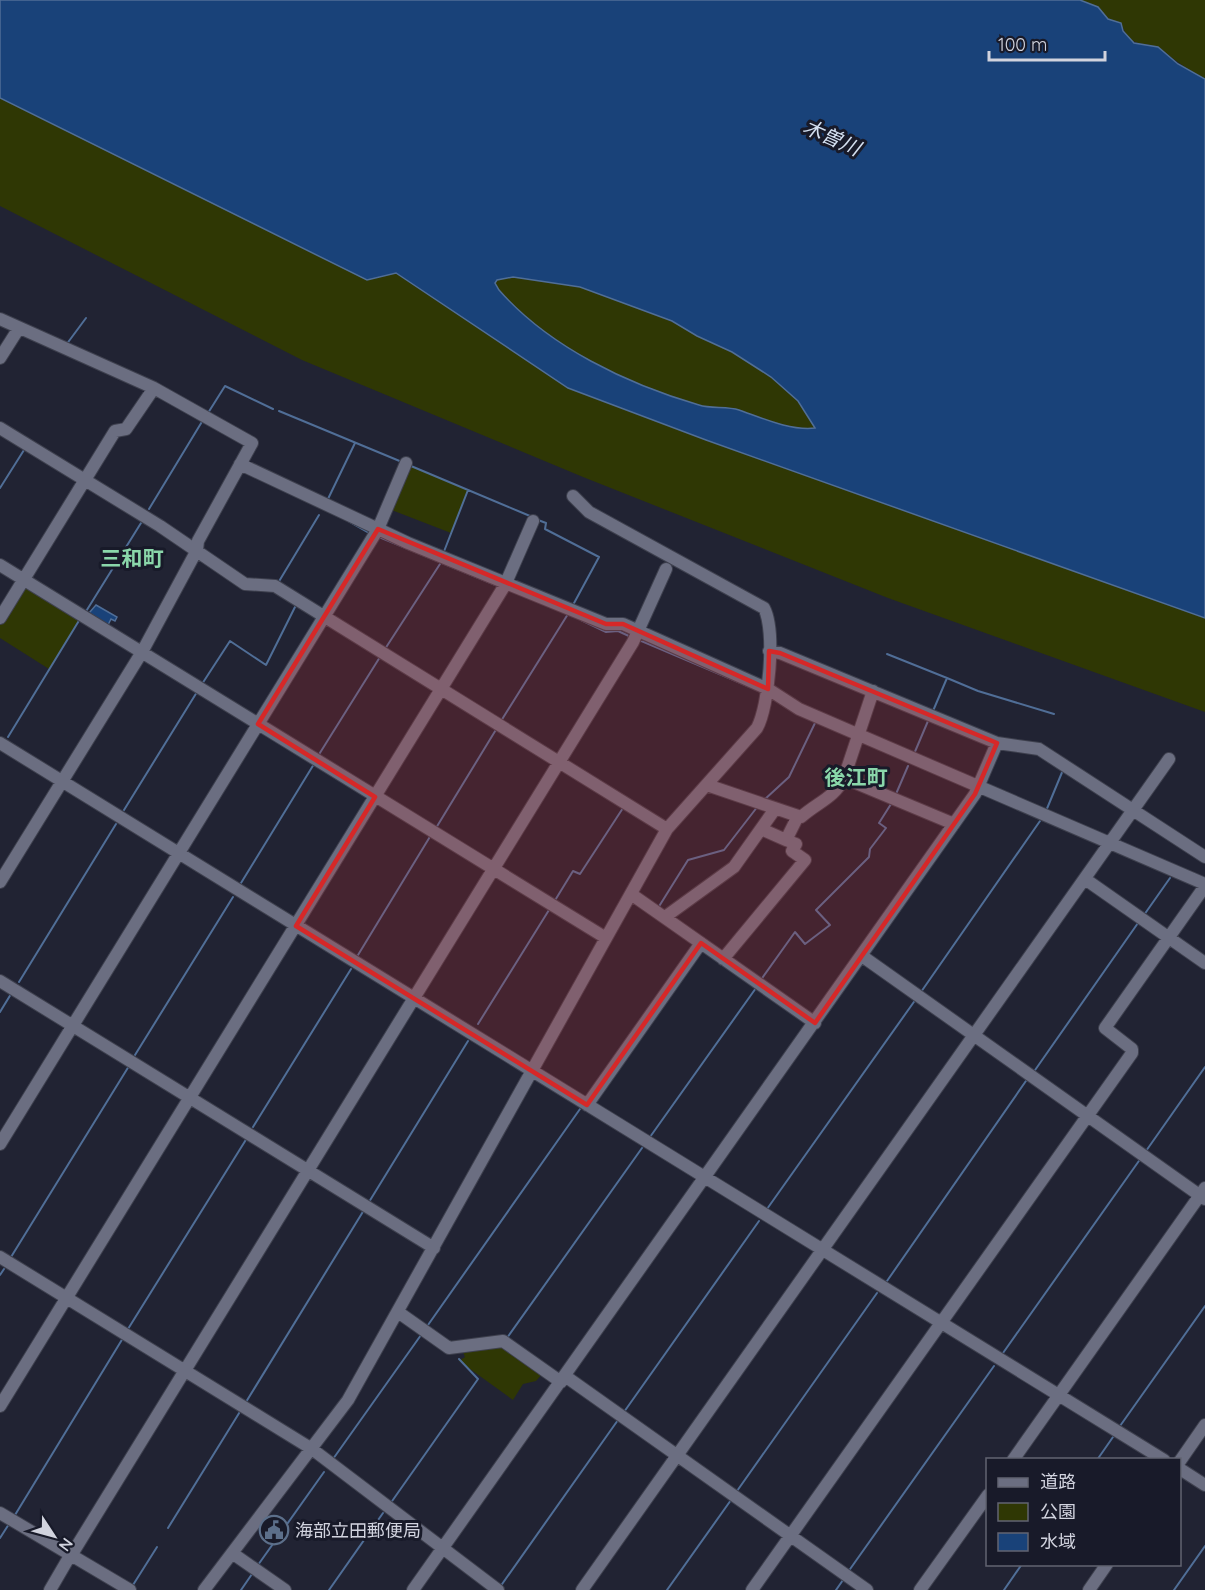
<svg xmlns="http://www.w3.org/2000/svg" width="1205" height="1590" viewBox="0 0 1205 1590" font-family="Quicksand,'Noto Sans JP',sans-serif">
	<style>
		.green { fill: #2f3704 }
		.water { fill: #194279; stroke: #506e97; stroke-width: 1.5; fill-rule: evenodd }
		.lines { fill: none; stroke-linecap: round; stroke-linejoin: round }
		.stream { stroke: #506e97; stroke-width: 2 }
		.minor-casing { stroke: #3e404e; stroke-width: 14 }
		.minor { stroke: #6b6e81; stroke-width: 12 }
		.marked { fill: #d62828; fill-opacity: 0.2; stroke: #d62828; stroke-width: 4.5; stroke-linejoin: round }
		.labels { text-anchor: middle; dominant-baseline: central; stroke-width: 6; stroke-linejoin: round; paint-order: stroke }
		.poi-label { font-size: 18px; fill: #d1d3de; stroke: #181a29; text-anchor: start }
		.water-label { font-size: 20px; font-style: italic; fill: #d3dff0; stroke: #181a29 }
		.quarter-label { font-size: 21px; font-weight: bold; fill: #8ad7aa; stroke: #181a29 }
	</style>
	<rect width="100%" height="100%" fill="#212333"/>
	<path class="green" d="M1080,0h125v79c-16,-10 -25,-14 -40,-27 -18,-15 -33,2 -44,-29l-13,-4 -10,-12z
		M0,98l367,181 29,-6 172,115 138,52 499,178v94l-317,-114 -305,-121 -281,-117 -302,-154z
		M513,276c22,6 46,4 68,11 56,17 218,81 234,141 -25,2 -53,-10 -76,-18 -12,-4 -28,-1 -40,-5 -73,-21 -150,-58 -200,-115l-4,-7 2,-3z
		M408,465l60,25 -17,43 -62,-24z
		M25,585l55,34 -31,50 -49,-31v-13z
		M503,1344l40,29 -7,8 -13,3 -10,16 -54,-39 6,-4 -2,-5z"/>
	<path class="water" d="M0,0h1080l18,7 10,12 13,4 2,8 11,12 24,4 20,17 27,15v539l-499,-178 -138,-52 -172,-115 -29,7 -367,-182zM513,277l67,10 92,34 25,15 35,16 39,25 27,24 17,27c-24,3 -53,-10 -76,-18 -12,-4 -28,-1 -40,-5 -72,-21 -150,-58 -200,-115l-4,-7 2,-3z
		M96,605l21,12 -2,4 -4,-2 -3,6 -19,-12z"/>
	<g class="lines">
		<path class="stream" d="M66,345l20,-27
			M279,411l123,51
			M208,413l17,-27 48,23
			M411,466l119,50
			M0,488l24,-38
			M327,501l28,-58
			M149,509l54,-89
			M538,520l8,3 -1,6 54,28 -26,48
			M348,521l21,12
			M379,537l119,49
			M443,554l25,-64
			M278,583l41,-68
			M85,613l56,-90
			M581,620l25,12 12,-1 13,6
			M639,640l111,47
			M385,649l55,-85
			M887,654l60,24 -14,33
			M947,678l31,13 76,23
			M202,684l28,-43 36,24 30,-60
			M501,721l67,-107
			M8,737l72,-118
			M914,754l14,-33
			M318,756l62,-99
			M896,794l12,-28
			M764,800l25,-23 26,-54
			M124,810l73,-118
			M1046,811l17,-41
			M436,828l61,-100
			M241,883l73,-119
			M554,902l19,-31 7,3 43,-66
			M658,908l30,-48 36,-10 34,-44
			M1144,915l26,-37
			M358,955l73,-120
			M760,981l35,-49 10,12 25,-19 -14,-15 53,-53 1,-8 16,-21 -7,-5 12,-19
			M19,982l97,-158
			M921,992l119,-171
			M0,1012l11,-18
			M478,1024l71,-114
			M135,1055l98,-158
			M1033,1073l105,-150
			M253,1127l98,-158
			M650,1137l106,-149
			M1146,1151l59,-84
			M369,1202l99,-161
			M767,1209l149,-210
			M11,1257l118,-191
			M0,1275l4,-6
			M887,1281l141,-203
			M428,1325l152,-216
			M128,1329l119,-191
			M507,1338l135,-190
			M1003,1353l138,-195
			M246,1402l118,-192
			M624,1412l135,-191
			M1120,1426l85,-120
			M333,1459l88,-124
			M1097,1460l16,-23
			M737,1491l140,-198
			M390,1504l88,-125 -19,-20
			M15,1515l108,-177
			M168,1528l73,-118
			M0,1538l9,-14
			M258,1565l66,-93
			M848,1572l146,-206
			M133,1585l24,-38
			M500,1587l118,-167
			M241,1590l11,-16
			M329,1590l54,-77
			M667,1590l64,-90
			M836,1590l7,-10
			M1004,1590l18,-26
			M1174,1590l31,-44"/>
		<g class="minor-casing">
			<path id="minor" d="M0,319l154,69 98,55 -54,98 -1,9 -55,102 -142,230
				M0,358l19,-30
				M0,428l160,98 85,58 30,2 392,243
				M240,464l168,79 198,81h17l145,65 31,20 406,175
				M0,565l606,373
				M0,618l115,-187 11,-2 28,-41
				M769,651l11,2 217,90 42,6 166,108
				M0,743l1164,717
				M844,778l29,-87
				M707,785l94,32c17,-15 33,-19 43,-39l110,46
				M761,829l25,11
				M1085,879l120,84
				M631,894l184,129
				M665,917l69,-50 41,-58
				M862,956l343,243
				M723,959l82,-99 -13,-9 4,-7 -10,-4 12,-24
				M0,981l434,267
				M587,1105l114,-162
				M0,1144l378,-615 28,-66
				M0,1257l312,192 186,141
				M398,1312l51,36 54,-7 58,41
				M565,1376l302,214
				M0,1406l505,-821 28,-64
				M1013,1460l192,-272
				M1180,1461l25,-36
				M1180,1469l25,16
				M0,1513l130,77
				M232,1553l53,37
				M72,1554l561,-912 33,-73
				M50,1590l21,-36
				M204,1590l144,-190 319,-571 90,-101c12,-22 19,-97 7,-120l-175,-96 -16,-16
				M413,1590l562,-796 22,-51
				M582,1590l587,-831
				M752,1590l380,-537v-4l-27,-21 100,-142
				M920,1590l68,-95
				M1089,1590l18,-26"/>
		</g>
		<use href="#minor" class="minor"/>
	</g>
	<path class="marked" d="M378,529l228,95h17l145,65 1,-38 11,2 217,90 -22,51 -160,229 -114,-80 -114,162 -291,-179 79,-129 -117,-73z"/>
	<defs>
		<g id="civic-ring" transform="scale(1.5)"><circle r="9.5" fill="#181a29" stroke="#5c6f8a" stroke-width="1.5"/><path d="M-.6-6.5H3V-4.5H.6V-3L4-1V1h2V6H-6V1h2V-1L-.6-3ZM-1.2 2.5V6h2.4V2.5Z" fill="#5c6f8a"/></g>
	</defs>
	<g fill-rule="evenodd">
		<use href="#civic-ring" x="274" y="1530"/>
	</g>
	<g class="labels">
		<g class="poi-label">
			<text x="295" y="1530">海部立田郵便局</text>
		</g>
		<g class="water-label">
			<text transform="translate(832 137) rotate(24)">木曽川</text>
		</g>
		<g class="quarter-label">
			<text x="132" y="558">三和町</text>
			<text x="856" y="777">後江町</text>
		</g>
	</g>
	<rect x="986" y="1458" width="195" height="108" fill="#181a29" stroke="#626471" stroke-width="1.5"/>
	<rect x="998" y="1478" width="30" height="9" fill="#6b6e81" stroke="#626471" stroke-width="1.5"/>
	<text x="1040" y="1488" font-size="18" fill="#d1d3de">道路</text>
	<rect x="998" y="1503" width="30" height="18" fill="#2f3704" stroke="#626471" stroke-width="1.5"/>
	<text x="1040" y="1518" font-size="18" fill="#d1d3de">公園</text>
	<rect x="998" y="1533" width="30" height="18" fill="#194279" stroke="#626471" stroke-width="1.5"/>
	<text x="1040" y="1548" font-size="18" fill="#d1d3de">水域</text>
	<g transform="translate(54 1536) rotate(126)" stroke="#181a29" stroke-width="4.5" paint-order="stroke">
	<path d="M0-4.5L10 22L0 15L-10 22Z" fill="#d1d3de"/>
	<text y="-9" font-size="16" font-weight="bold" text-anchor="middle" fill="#d1d3de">N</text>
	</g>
	<path d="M989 51v9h116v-9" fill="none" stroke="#d1d3de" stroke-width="3"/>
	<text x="998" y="51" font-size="18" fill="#d1d3de" stroke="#181a29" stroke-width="4.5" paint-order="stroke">100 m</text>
</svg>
